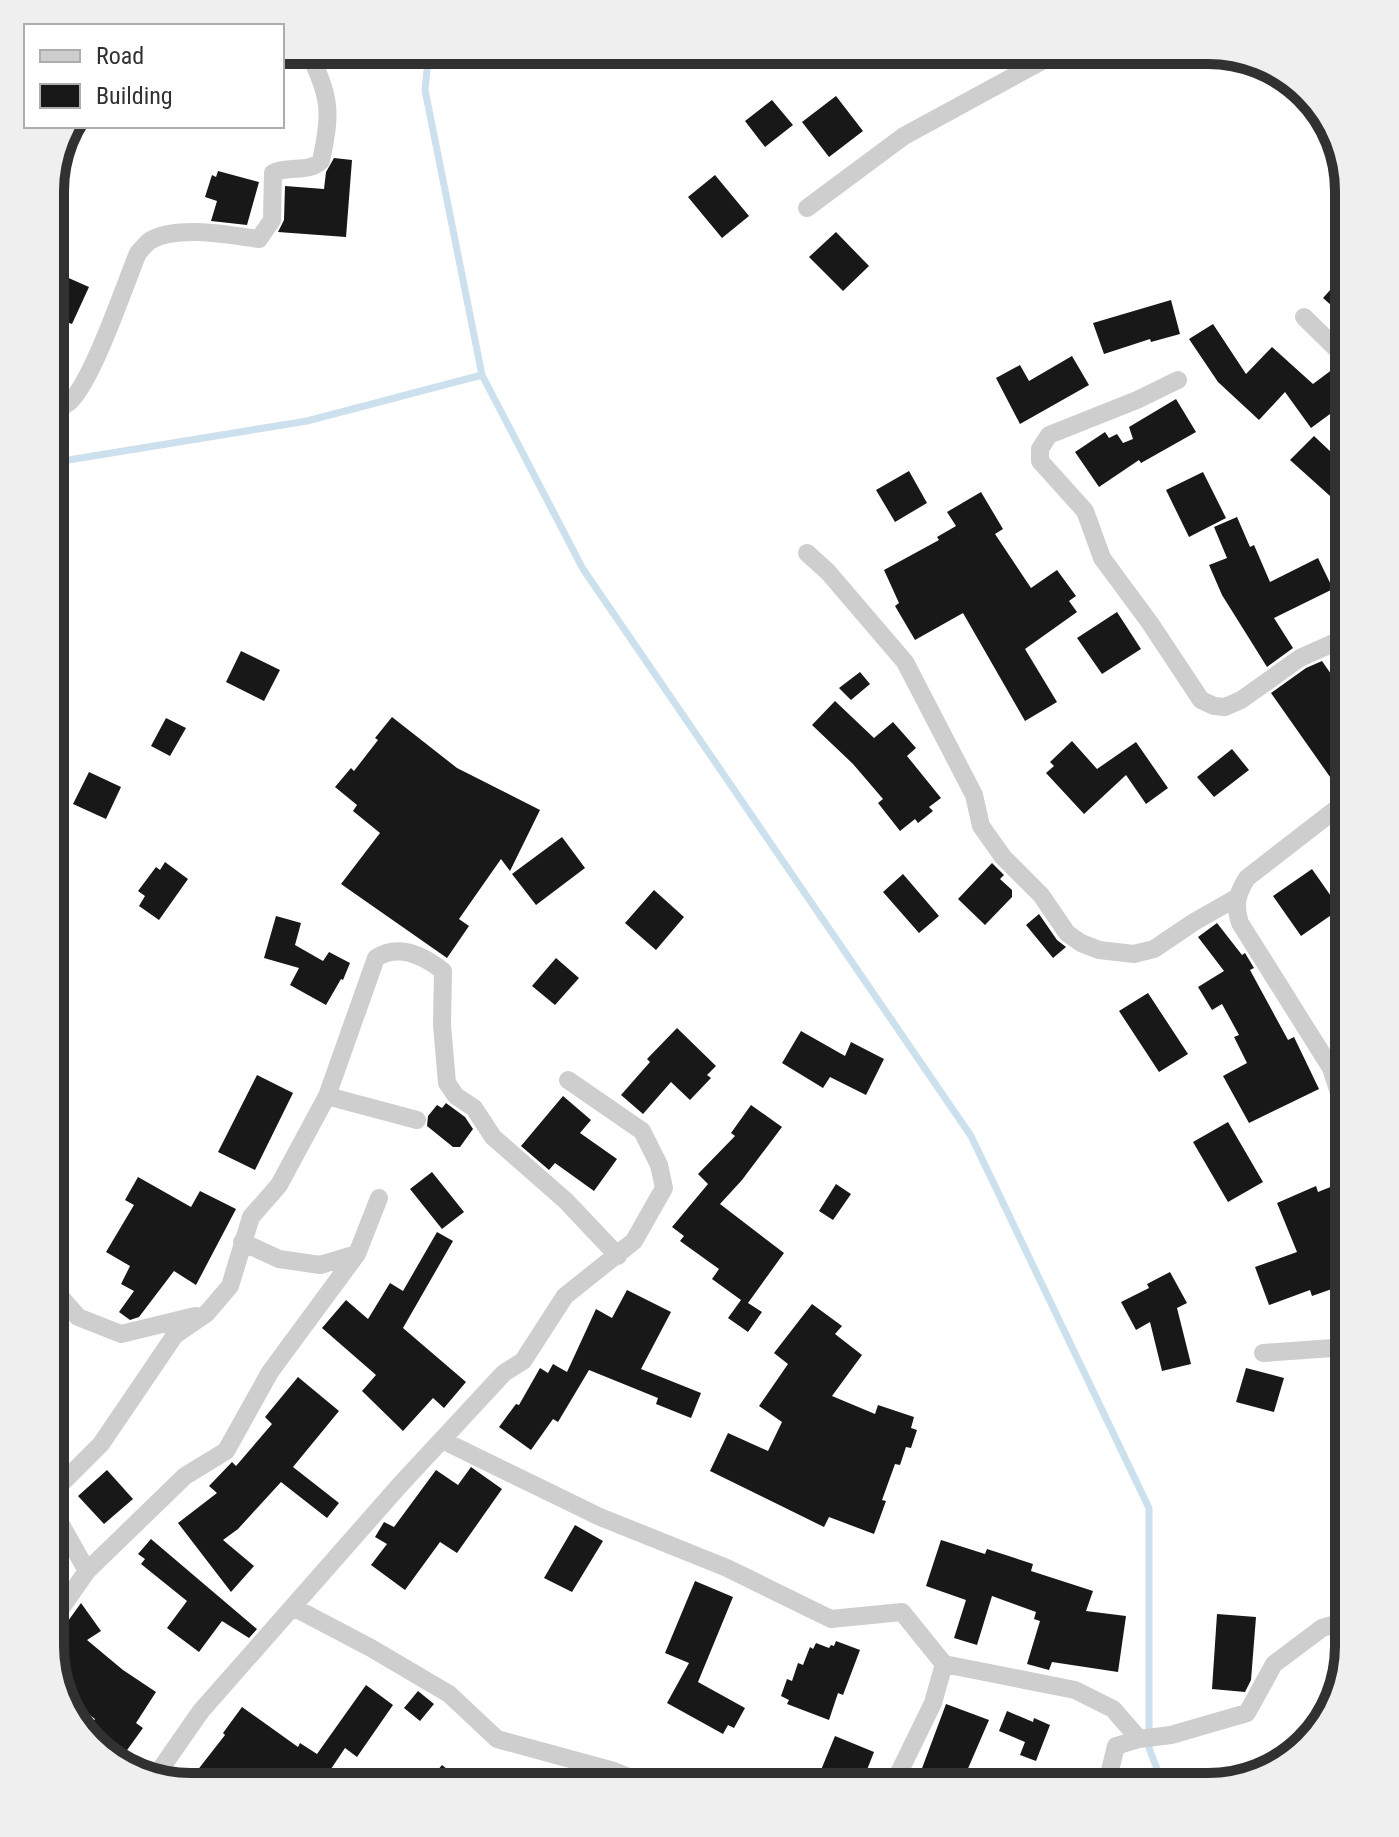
<svg xmlns="http://www.w3.org/2000/svg" width="1399" height="1837" viewBox="0 0 1399 1837" font-family="'Roboto Condensed',sans-serif">
	<style>
		.lines { fill: none; stroke-linecap: round; stroke-linejoin: round }
		.stream { stroke: #cce1ed; stroke-width: 7 }
		.building { fill: #181818 }
		.minor { stroke: #cecece; stroke-width: 18 }
		.rim { fill: none; stroke: #313131; stroke-width: 10 }
	</style>
	<rect width="100%" height="100%" fill="#fff"/>
	<g class="lines">
		<path class="stream" d="M429,50l-4,40 57,285 101,194 388,567 178,372v240l15,39
			M50,463l257,-42 175,-46"/>
	</g>
	<path class="building" d="M836,96l27,35 -34,26 -27,-35z
		M772,100l21,25 -28,22 -20,-26z
		M334,158l18,2 -6,77 -68,-5 6,-12 1,-34 39,3 2,-17z
		M218,171l41,11 -12,43 -36,-4 6,-20 -12,-4 7,-22 4,2z
		M715,175l34,41 -27,22 -34,-41z
		M836,232l33,34 -26,25 -34,-34z
		M1349,269v52l-26,-23z
		M55,272l34,15 -17,37 -6,-2 -16,37v-77z
		M1171,300l9,34 -29,8 -1,-3 -46,15 -11,-31z
		M1213,324l33,50 26,-27 41,37 20,-15 7,8 9,-4v27l-38,28 -26,-36 -26,28 -41,-38 -29,-43z
		M1072,356l17,29 -69,39 -24,-46 24,-13 9,16z
		M1176,399l20,33 -55,31 -2,-3 -40,27 -24,-35 30,-20 4,6 8,-4 6,9 10,-4 -4,-12z
		M1314,436l35,33v44l-59,-53z
		M909,471l18,32 -32,19 -19,-32z
		M1203,472l23,46 -37,19 -23,-47z
		M981,492l22,37 -8,5 36,54 26,-18 19,26 -7,5 8,11 -52,37 32,53 -32,19 -62,-108 -48,27 -20,-34 4,-3 -15,-33 55,-30 -2,-3 19,-11 -9,-14z
		M1237,517l13,30 4,-2 16,37 48,-24 15,31 -59,29 19,30 -26,19 -45,-72 -13,-30 18,-7 -13,-31z
		M1117,612l24,37 -39,25 -25,-36z
		M241,651l39,19 -16,31 -38,-19z
		M1322,661l27,39 -9,8 9,13v53l-14,10 -64,-91 35,-25z
		M860,672l10,12 -19,16 -12,-12z
		M835,701l39,37 19,-16 23,26 -9,8 34,42 -12,9 4,4 -15,12 -3,-4 -15,12 -22,-28 5,-4 -30,-35 -41,-39z
		M392,717l65,51 83,42 -30,61 -9,-12 -42,60 10,7 -22,32 -106,-74 39,-51 -27,-22 4,-6 -22,-18 16,-19 3,3 24,-31 -3,-2z
		M166,718l20,10 -16,28 -19,-10z
		M1072,741l25,28 39,-27 32,46 -22,16 -20,-29 -42,39 -38,-41 8,-7 -4,-4z
		M1232,749l17,21 -35,27 -17,-20z
		M89,772l32,15 -15,32 -33,-15z
		M562,837l23,31 -49,37 -24,-31z
		M165,862l23,17 -29,41 -20,-14 6,-10 -7,-5 18,-24 4,3z
		M992,863l12,12 -4,4 12,11v7l-27,28 -27,-26z
		M1312,869l28,40 -39,27 -28,-40z
		M903,874l36,42 -20,17 -36,-41z
		M654,890l30,27 -28,33 -31,-27z
		M1039,914l18,26 9,7 -13,11 -27,-33z
		M276,916l25,7 -6,22 28,16 6,-9 21,11 -7,17 -2,-1 -15,26 -36,-20 9,-17 -35,-10z
		M1217,923l25,32 3,-2 9,15 -4,2 38,70 6,-3 25,52 -70,34 -26,-47 24,-13 -13,-26 5,-2 -17,-31 -10,6 -14,-23 26,-16 -26,-34z
		M556,958l23,20 -24,27 -23,-19z
		M1148,993l40,61 -29,18 -40,-61z
		M677,1028l39,38 -9,9 4,3 -21,22 -19,-18 -28,32 -22,-19 29,-33 -3,-3z
		M801,1031l44,25 6,-14 33,17 -18,36 -36,-18 -7,11 -41,-25z
		M257,1075l36,18 -38,77 -37,-18z
		M563,1096l28,24 -11,13 37,26 -23,32 -39,-28 -6,7 -28,-24z
		M446,1103l19,14 8,12 -13,18h-7l-26,-21 1,-10 9,-11 5,3z
		M751,1105l31,22 -40,53 -22,24 64,49 -36,50 14,9 -14,20 -20,-14 13,-18 -29,-21 7,-10 -39,-28 4,-5 -12,-9 36,-43 -10,-10 37,-38 -4,-3z
		M1228,1122l35,60 -35,20 -35,-60z
		M432,1172l32,40 -22,17 -32,-40z
		M138,1177l53,30 9,-16 36,18 -40,76 -22,-14 -35,46 -9,3 -11,-8 15,-21 -13,-7 9,-18 -24,-14 28,-47 -9,-5z
		M1343,1182l6,14v87l-37,13 -2,-6 -41,15 -14,-38 42,-15 -20,-49 39,-17 2,6z
		M836,1184l15,10 -18,26 -14,-9z
		M437,1232l16,9 -50,87 63,54 -22,26 -11,-10 -30,33 -41,-40 14,-16 -54,-47 24,-28 22,19 22,-36 13,8z
		M1170,1272l17,31 -10,5 14,56 -29,7 -12,-49 -14,8 -15,-28 28,-14 -2,-4z
		M627,1290l44,22 -30,57 60,24 -10,25 -35,-14 2,-6 -69,-28 -31,52 -5,-3 -22,31 -32,-23 17,-23 3,1 21,-37 8,5 5,-9 14,8 29,-63 16,9z
		M812,1304l30,22 -7,8 27,21 -30,41 43,18 3,-9 36,12 -3,11 6,2 -6,18 -5,-1 -6,18 -5,-1 -13,36 4,1 -12,33 -45,-17 -5,10 -114,-56 18,-38 40,18 14,-29 -23,-16 29,-42 -14,-11z
		M1246,1368l38,10 -10,34 -38,-10z
		M298,1377l41,34 -46,56 46,36 -12,15 -46,-36 -43,47 -15,11 31,26 -23,26 -53,-69 39,-30 -8,-7 23,-24 4,4 36,-42 -7,-7z
		M1349,1436v54l-19,-8z
		M471,1467l31,22 -45,64 -17,-11 -35,48 -34,-25 16,-21 -12,-7 9,-15 10,5 42,-57 22,15z
		M107,1470l26,29 -29,25 -26,-28z
		M575,1525l28,16 -31,51 -28,-14z
		M151,1539l106,90 -8,9 -27,-17 -23,31 -32,-24 20,-27 -46,-37 4,-5 -7,-5z
		M941,1540l44,14 2,-5 46,15 -2,7 62,20 -7,20 40,5 -8,56 -66,-10 -3,8 -22,-6 13,-43 -6,-2 2,-7 -44,-16 -15,49 -23,-7 12,-38 -40,-14z
		M695,1581l38,16 -35,85 47,26 -11,20 -6,-3 -5,9 -56,-31 22,-40 -24,-10z
		M81,1603l20,28 -14,9 36,30 33,22 -20,31 7,5 -26,36 -33,-30 11,-15 -30,-23 -15,-50z
		M1217,1614l39,3 -5,63 -6,12 -33,-3z
		M836,1641l24,9 -17,45 -5,-2 -9,27 -42,-16 2,-4 -8,-4 6,-17 5,2 6,-18 5,2 7,-18 3,2 3,-6 13,5 2,-3 3,1z
		M366,1685l27,20 -36,52 -12,-9 -26,39h-112l-14,-11 32,-41 -2,-2 19,-26 56,40 2,-4 17,11z
		M418,1691l16,13 -14,17 -16,-13z
		M946,1704l43,16 -29,67h-45z
		M1007,1711l26,11 1,-4 16,7 -14,36 -16,-6 5,-13 -26,-11z
		M835,1736l39,16 -11,28 -5,-2 -4,9h-40z
		M442,1765l27,22h-46z"/>
	<g class="lines">
		<path class="minor" d="M807,208l97,-72 158,-86
			M1304,317l45,44
			M1178,380l-41,20 -88,35 -9,14v12l45,50 17,47 48,65 51,77 13,6 11,1 16,-7 59,-42 49,-22
			M50,407c7,1 13,0 18,-4 23,-17 57,-119 70,-150 4,-4 8,-10 13,-13 28,-15 78,-5 108,-1l13,-19 1,-47c15,-8 36,0 48,-12 11,-53 9,-62 -13,-111
			M807,553l21,19 77,90 69,133 7,31 22,31 38,38 26,38 14,10 18,7 35,4 20,-5 40,-27 44,-25
			M1340,641l9,35
			M327,1096l90,24
			M1349,1124l-18,-56 -91,-145c-6,-18 -3,-29 7,-45l102,-79
			M242,1242l37,17 41,6 37,-11 22,-56
			M50,1285l28,32 43,17 74,-18
			M1263,1353l70,-5 16,-7
			M442,1440l158,77 127,51 104,51 71,-7 42,52 131,26 38,19 26,30 -23,7 -10,41
			M50,1495l51,-51 74,-109 32,-22 23,-27 21,-69 28,-32 48,-89 49,-138c23,-15 48,-2 67,13l-1,54 5,58 9,13 18,12 19,29 73,64 52,55
			M50,1505l37,66
			M293,1607l78,41 78,46 48,45 117,32 40,16
			M50,1617l9,-6 28,-40 98,-95 41,-25 44,-79 87,-118
			M1139,1739l32,-4 76,-22 27,-49 48,-36 27,-8
			M155,1777l46,-66 198,-225 105,-113 19,-12 42,-65 69,-55 30,-53 -5,-23 -17,-34 -74,-51
			M892,1787l41,-84 11,-39"/>
	</g>
	<path d="M0 0H1399V1837H0ZM191 64H1208A127 127 0 0 1 1335 191V1646A127 127 0 0 1 1208 1773H191A127 127 0 0 1 64 1646V191A127 127 0 0 1 191 64Z" fill="#efefef" fill-rule="evenodd"/>
	<path class="rim" d="M191 64H1208A127 127 0 0 1 1335 191V1646A127 127 0 0 1 1208 1773H191A127 127 0 0 1 64 1646V191A127 127 0 0 1 191 64Z"/>
	<rect x="24" y="24" width="260" height="104" fill="#ffffff" stroke="#adadad" stroke-width="2"/>
	<rect x="40" y="50" width="40" height="12" fill="#cecece" stroke="#adadad" stroke-width="2"/>
	<text x="96" y="64" font-size="24" fill="#313131">Road</text>
	<rect x="40" y="84" width="40" height="24" fill="#181818" stroke="#adadad" stroke-width="2"/>
	<text x="96" y="104" font-size="24" fill="#313131">Building</text>
</svg>
